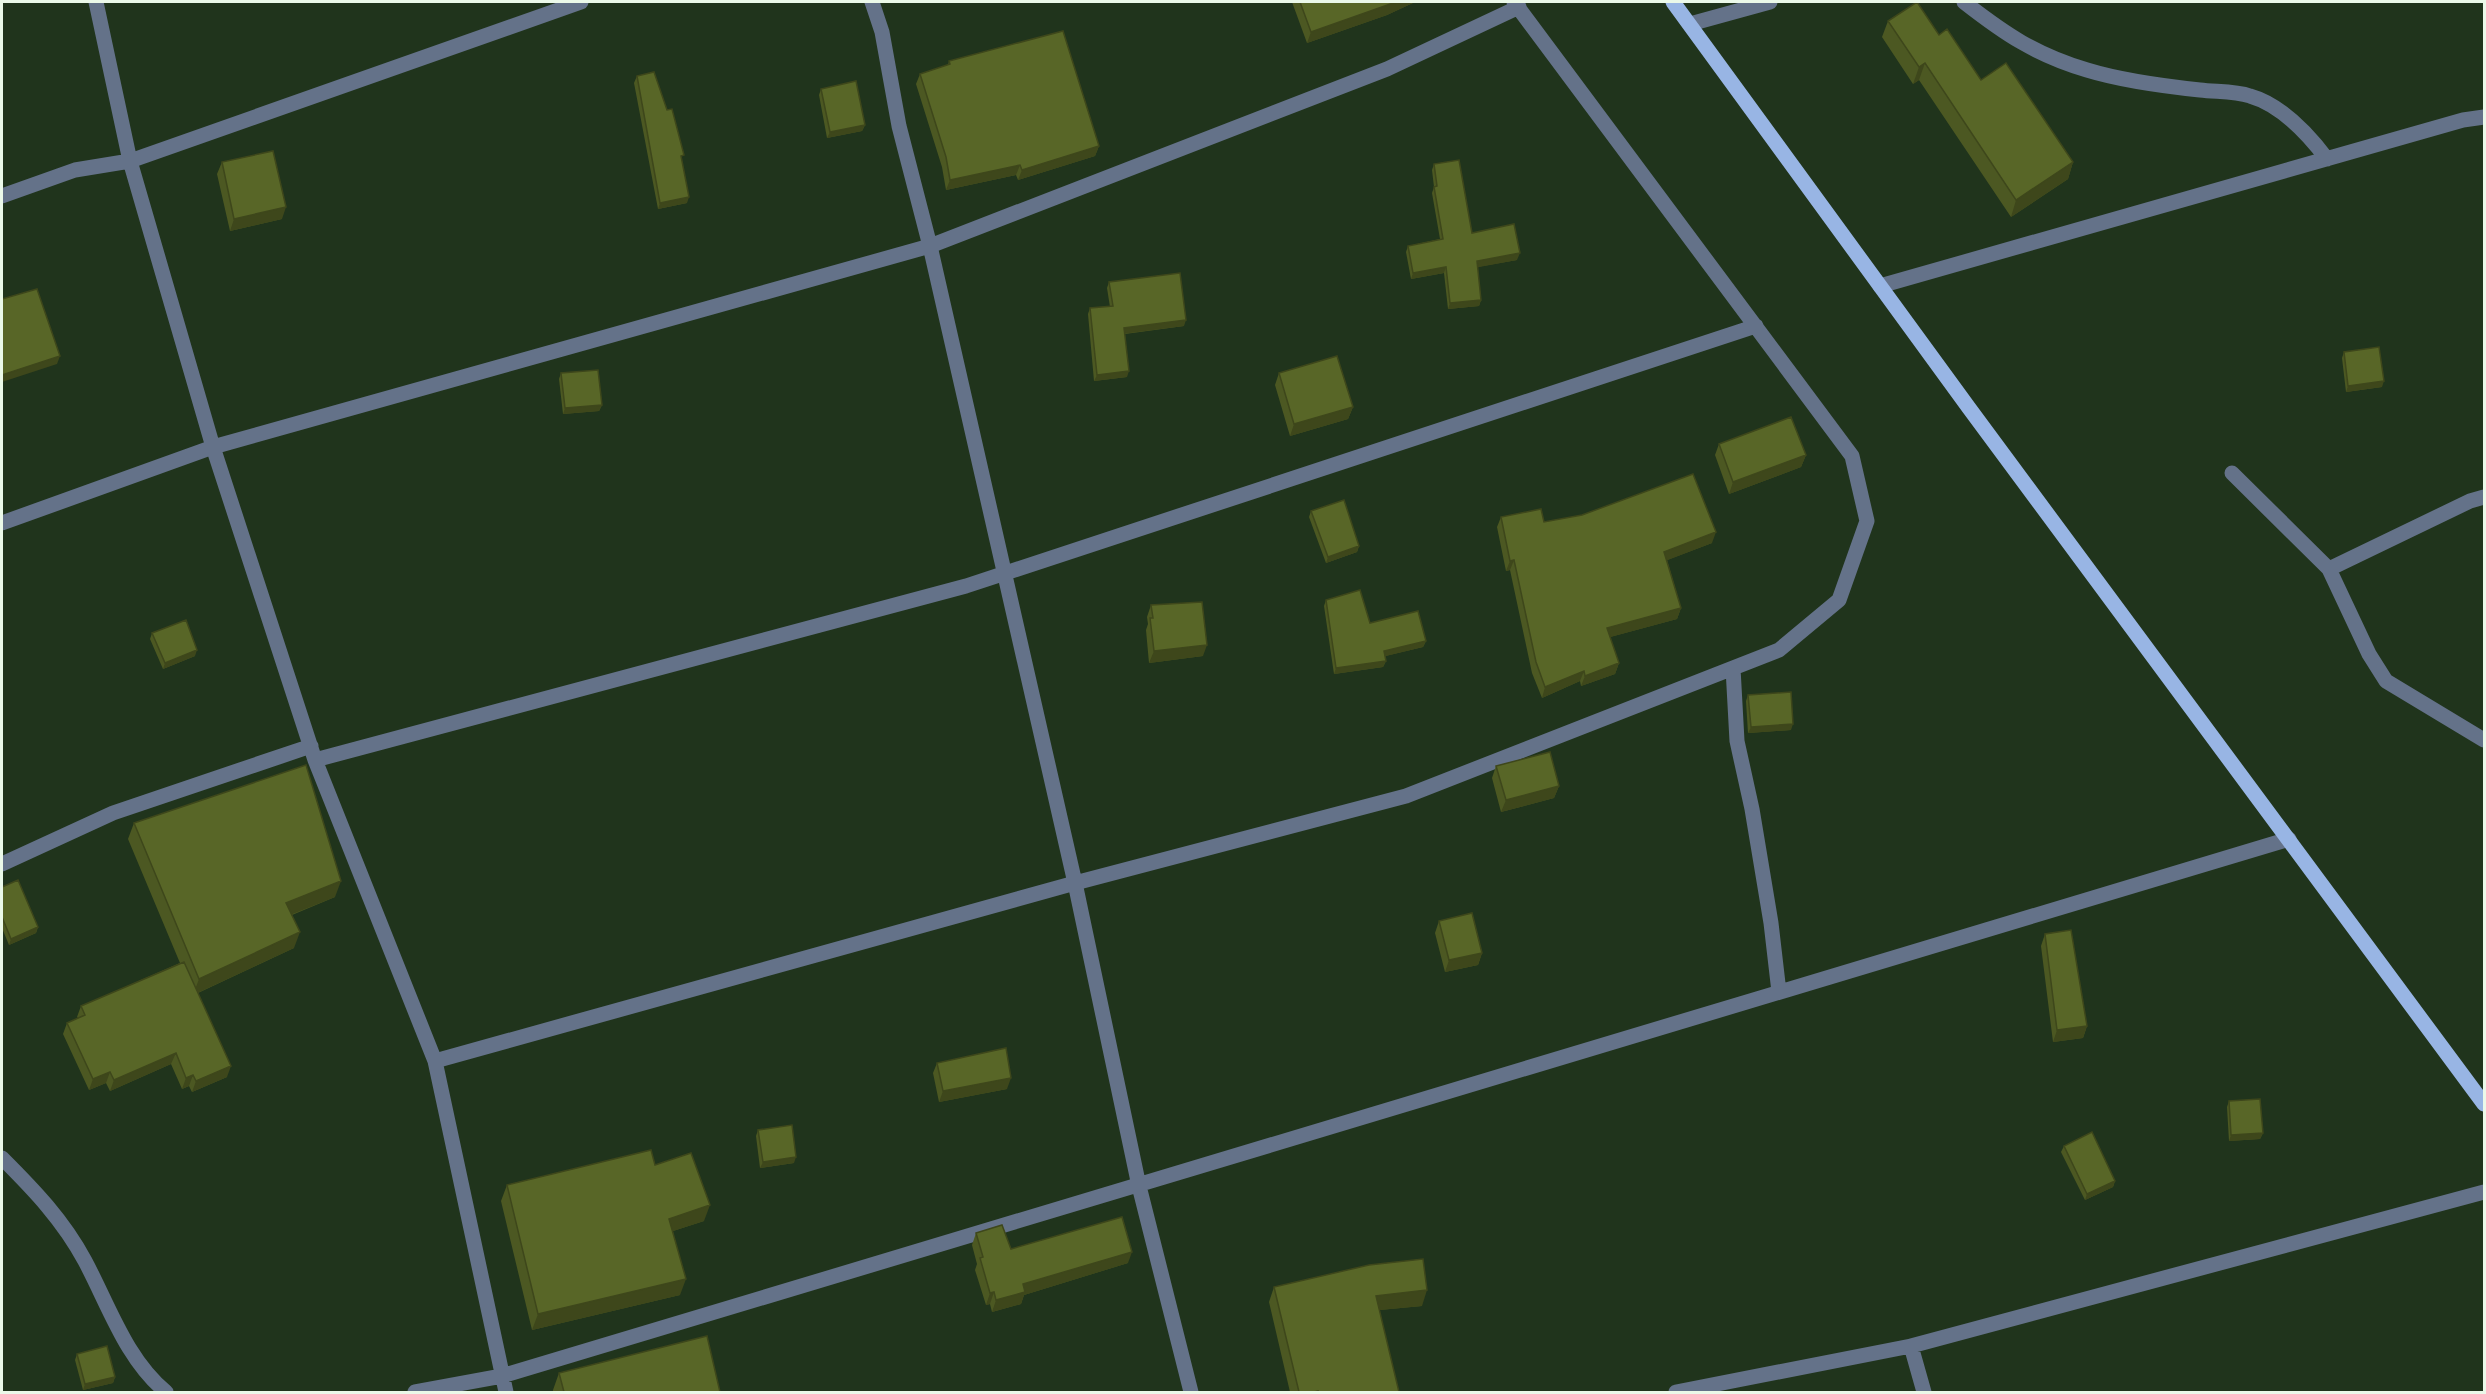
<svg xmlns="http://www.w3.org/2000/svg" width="2486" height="1394" viewBox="0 0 2486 1394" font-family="Manrope,sans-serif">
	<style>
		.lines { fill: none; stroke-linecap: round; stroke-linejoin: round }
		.minor { stroke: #647289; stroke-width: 15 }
		.major { stroke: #98b5e4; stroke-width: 15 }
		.wall { fill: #4c5822 }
		.shaded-wall { fill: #3e471b }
		.building { fill: #586627; stroke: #3e471b; stroke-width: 1.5 }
	</style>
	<rect width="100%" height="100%" fill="#20341c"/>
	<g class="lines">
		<path class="minor" d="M96,2l34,159 83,286 102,313 120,301 71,331
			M872,2l10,30 17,94 31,120 145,637 64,303 52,206
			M1964,2c41,32 72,53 123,68 36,11 75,16 113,20 16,2 35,1 50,6 32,9 58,38 77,63
			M1690,24l80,-22
			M2,196l73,-26 55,-9 451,-159
			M1880,286l583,-166 21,-3
			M2232,473l97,96 40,85 17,27 98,59
			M2,523l211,-76 717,-201 457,-177 132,-62
			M2329,569l141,-68 14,-4
			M1733,668l4,73 15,68 19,114 8,69
			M315,760l651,-174 790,-260
			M2,864l111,-51 198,-67
			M435,1061l640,-178 331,-87 373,-146 60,-50 28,-79 -15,-65 -338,-454
			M2,1158c32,32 61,62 83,103 24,45 41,98 81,131
			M1911,1346l13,46
			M415,1392l87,-16 1787,-537
			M1676,1392l235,-46 573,-154"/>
		<path class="major" d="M1673,2l296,406 515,696"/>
	</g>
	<path class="wall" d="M1292,2h123l-28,13 -80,28z
		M1888,21l51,14 42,45 92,82 -5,17 -57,38 -92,-137 -6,4 -31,-47z
		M949,61l150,85 -4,10 -77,24 -2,-5 -70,15 -4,-23 -26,-83 4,-10 28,-9z
		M637,76l50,127 -29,6 -24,-126z
		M821,89l44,36 -3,6 -35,7 -8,-43z
		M222,162l60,57 -52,12 -13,-57z
		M1434,164l38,69 45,27 -40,7 4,33 -2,6 -31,3 -4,-36 -33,6 -5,-27 2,-6 32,-7 -8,-46 2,-6 -2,-17z
		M1109,282l75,44 -59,8 2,43 -33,4 -6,-67 2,-6 20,-1 -3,-19z
		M2344,352l38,35 -36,5 -4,-34z
		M561,373l41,32 -3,6 -36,3 -4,-35z
		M1279,373l74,34 -5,12 -58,17 -15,-51z
		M1719,444l87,11 -5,12 -72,27 -14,-39z
		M1311,511l48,35 -2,6 -31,11 -17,-46z
		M1501,517l43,5 168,21 -45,17 14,48 -4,11 -67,18 9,26 -4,11 -34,12 -1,-5 -38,17 -10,-25 -22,-103 -4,1 -9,-44z
		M1326,600l44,23 56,18 -3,6 -38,9 1,5 -3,6 -49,7 -10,-68z
		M1151,605l52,51 -54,7 -3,-33 2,-6 -1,-7z
		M152,633l43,23 -32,13 -13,-30z
		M1748,695l43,35 -43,3 -2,-32z
		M1496,766l63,20 -5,12 -53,14 -9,-34z
		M134,823l201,74 -43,18 2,33 -96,45 29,84 -35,15 -3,-6 -7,3 -11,-25 -61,27 -4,-8 -17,7 -26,-56 4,-11 11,-5 -1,-1 4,-11 99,-43 -52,-124z
		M2,887l36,40 -2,6 -27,12 -7,-17z
		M1439,921l43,32 -4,12 -33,7 -10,-39z
		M2045,934l42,92 -4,12 -30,4 -12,-96z
		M937,1063l70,26 -68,13 -6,-29z
		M2229,1101l34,32 -3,6 -31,2 -2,-34z
		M758,1130l36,33 -34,5 -4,-32z
		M2064,1146l51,35 -2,6 -28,13 -24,-48z
		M655,1165l49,56 -31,10 7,64 -148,35 -31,-129 6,-16z
		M976,1233l35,16 117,14 -104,32 -3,9 -29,8 -2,-8 -4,1 -11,-35 2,-6 -5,-19z
		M1274,1287l148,19 -43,4 20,82h-109l-21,-90z
		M77,1354l38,23 -2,6 -30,7 -8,-30z
		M559,1373l161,19h-167v-2z"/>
	<path class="shaded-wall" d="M1396,2h19l-28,13 -80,28 4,-11z
		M1925,63l-6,17 -6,4 6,-17z
		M865,125l-3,6 -35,7 3,-6z
		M1099,146l-4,10 -77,24 4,-10z
		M2073,162l-5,17 -57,38 5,-17z
		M1020,165l-4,10 -70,15 4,-10z
		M689,197l-2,6 -29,6 2,-6z
		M286,207l-4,12 -52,12 4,-12z
		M1520,253l-3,7 -43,8 3,-7z
		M1446,267l-2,6 -33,6 2,-6z
		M1481,300l-2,6 -31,3 2,-6z
		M1186,320l-2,6 -62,8 2,-6z
		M60,356l-3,8 -55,18v-7z
		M1129,371l-2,6 -33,4 3,-6z
		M2384,381l-2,6 -36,5 2,-6z
		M602,405l-3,6 -36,3 2,-6z
		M1353,407l-5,12 -58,17 4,-12z
		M1806,455l-5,12 -72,27 4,-12z
		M1716,532l-4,11 -52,20 4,-11z
		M1359,546l-2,6 -31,11 2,-6z
		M1514,560l-4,10 -4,1 4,-10z
		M1681,608l-4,11 -74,20 4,-11z
		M1426,641l-3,6 -41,10 2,-6z
		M1207,645l-4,11 -54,7 5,-12z
		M197,650l-2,6 -32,13 2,-6z
		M1386,661l-3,6 -49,7 2,-6z
		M1619,663l-4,11 -34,12 4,-10z
		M1584,671l-4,10 -38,17 3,-11z
		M1793,724l-2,6 -43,3 3,-6z
		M1559,786l-5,12 -53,14 5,-12z
		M341,881l-6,16 -55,22 6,-16z
		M38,927l-2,6 -27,12 2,-6z
		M300,932l-6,16 -101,47 6,-16z
		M1482,953l-4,12 -33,7 4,-12z
		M2087,1026l-4,12 -30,4 4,-12z
		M176,1053l-5,11 -61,27 4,-11z
		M231,1066l-4,11 -35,15 4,-11z
		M110,1072l-4,11 -17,7 4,-11z
		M193,1075l-4,11 -7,3 4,-11z
		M1011,1078l-4,11 -68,13 4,-11z
		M2263,1133l-3,6 -31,2 2,-6z
		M796,1157l-2,6 -34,5 3,-6z
		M2115,1181l-2,6 -28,13 2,-6z
		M710,1205l-6,16 -40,13 5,-15z
		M1132,1252l-4,11 -104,32 -3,9 -29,8 4,-12 27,-16z
		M686,1279l-6,16 -148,35 6,-16z
		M1427,1290l-5,16 -52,5 6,-15z
		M994,1292l-4,12 -4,1 4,-12z
		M115,1377l-2,6 -30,7 2,-6z"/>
	<path class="building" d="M1300,2h96l-85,30z
		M1917,2l22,33 8,-6 34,51 25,-17 67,99 -57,38 -91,-137 -6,4 -31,-46z
		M1063,31l36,115 -77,24 -2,-5 -70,15 -4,-23 -26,-83 30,-10 -1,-3z
		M654,72l13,38 5,-1 12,46 -3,1 8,41 -29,6 -23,-127z
		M856,81l9,44 -35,7 -9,-43z
		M273,151l13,56 -52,12 -12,-57z
		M1459,160l13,73 42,-9 6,29 -43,8 4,39 -31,3 -4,-36 -33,6 -5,-27 35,-7 -9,-52 3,-1 -3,-22z
		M1180,273l6,47 -62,8 5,43 -32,4 -7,-67 23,-2 -4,-24z
		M37,289l23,67 -58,19v-76z
		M2379,347l5,34 -36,5 -4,-34z
		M1337,356l16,51 -59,17 -15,-51z
		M598,370l4,35 -37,3 -4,-35z
		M1791,417l15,38 -73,27 -14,-38z
		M1693,474l23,58 -52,20 17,56 -74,20 12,35 -34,13 -1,-5 -39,16 -9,-25 -22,-102 -4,1 -9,-44 40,-8 3,13 38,-7z
		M1344,500l15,46 -31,11 -17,-46z
		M1360,590l10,33 48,-12 8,30 -42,10 2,10 -50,7 -10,-68z
		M1202,602l5,43 -53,6 -4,-33h3l-2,-13z
		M186,620l11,30 -32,13 -13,-30z
		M1791,692l2,32 -42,3 -3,-32z
		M1550,752l9,34 -53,14 -10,-34z
		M306,765l35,116 -55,22 14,29 -101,47 -65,-156z
		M18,880l20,47 -27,12 -9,-22v-30z
		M1472,913l10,40 -33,7 -10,-39z
		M2071,930l16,96 -30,4 -12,-96z
		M184,962l47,104 -35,15 -3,-6 -7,3 -10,-25 -62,27 -4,-8 -17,7 -26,-56 18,-8 -4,-9z
		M1006,1048l5,30 -68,13 -6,-28z
		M2260,1099l3,34 -32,2 -2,-34z
		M792,1125l4,32 -33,5 -5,-32z
		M2092,1132l23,49 -28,13 -23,-48z
		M651,1150l4,15 36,-12 19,52 -41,14 17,60 -148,35 -31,-129z
		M1122,1217l10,35 -109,32 2,8 -29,8 -2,-8 -4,1 -10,-35 3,-1 -7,-24 26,-8 9,24z
		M1423,1259l4,31 -51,6 23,96h-81v-1l-4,1h-15l-25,-105 95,-22z
		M707,1336l13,56h-156l-5,-19z
		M107,1346l8,31 -30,7 -8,-30z"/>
	<rect width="2486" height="1394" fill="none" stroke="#ebf9e9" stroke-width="6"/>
</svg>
